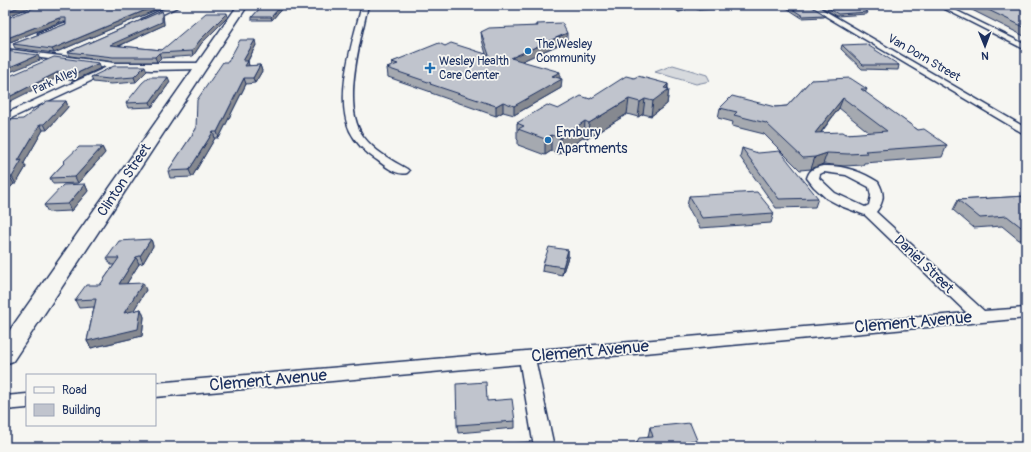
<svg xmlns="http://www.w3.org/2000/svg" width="1031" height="452" viewBox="0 0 1031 452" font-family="Pangolin,sans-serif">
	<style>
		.green { fill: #d6d9dd; stroke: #78849e }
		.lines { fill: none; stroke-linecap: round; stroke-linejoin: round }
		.street-casing { stroke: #1b2f5e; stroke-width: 3 }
		.secondary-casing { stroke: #1b2f5e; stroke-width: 3 }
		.street { fill: #f6f6f2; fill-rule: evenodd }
		.secondary { fill: #f6f6f2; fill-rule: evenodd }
		.wall { fill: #a5a9b0; stroke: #1b2f5e; fill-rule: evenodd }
		.shaded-wall { fill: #868990; stroke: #1b2f5e }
		.building { fill: #c0c4cd; stroke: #1b2f5e; fill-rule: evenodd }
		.poi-dot { fill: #1f6fb2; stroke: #f6f6f2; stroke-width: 1.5 }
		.labels { text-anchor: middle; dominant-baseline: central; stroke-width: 3.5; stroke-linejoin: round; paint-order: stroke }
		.far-poi-label { font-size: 12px; fill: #1b2f5e; stroke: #f6f6f2; text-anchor: start }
		.far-street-label { font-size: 12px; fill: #1b2f5e; stroke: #f6f6f2 }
		.poi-label { font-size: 14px; fill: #1b2f5e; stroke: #f6f6f2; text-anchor: start }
		.street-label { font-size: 14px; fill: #1b2f5e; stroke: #f6f6f2 }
		.near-street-label { font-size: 17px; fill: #1b2f5e; stroke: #f6f6f2 }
	</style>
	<rect width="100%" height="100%" fill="#f6f6f2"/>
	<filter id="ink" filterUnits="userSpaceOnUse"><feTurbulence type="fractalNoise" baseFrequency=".025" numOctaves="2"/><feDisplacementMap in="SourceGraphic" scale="8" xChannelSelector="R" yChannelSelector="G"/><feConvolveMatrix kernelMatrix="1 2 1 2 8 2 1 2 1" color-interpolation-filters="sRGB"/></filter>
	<g filter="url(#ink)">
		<path class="green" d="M673,65l34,10 3,6 -14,3 -41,-12z"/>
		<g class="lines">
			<g class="street-casing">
				<path id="street" d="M172,5h9l-32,16h-3l-4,-2z
					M362,5h6c-7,35 -27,100 -5,131 11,15 28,24 44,33l2,2 -2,2c-10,3 -22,-7 -30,-13 -11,-7 -21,-17 -27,-29 -16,-34 3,-91 12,-126z
					M672,5h7l5,5 -5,1z
					M807,5h8l211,123v7z
					M937,5h8l81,40v5z
					M64,23h3v4l-25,8 -4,-2z
					M5,49l110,14h87l4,3 -4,3 -51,1 -44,-3 4,3 -1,2 -105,49v-7l102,-47 -102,-14z
					M823,166c20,-1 38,5 55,16 7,12 6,20 -2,30l108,99 42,-3v10l-490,45 18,84h-20l-14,-83 -365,33v-14l812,-70 -102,-98 -24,-9 -15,-8 -12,-11 -7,-9c3,-9 7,-10 16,-12zM824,172l22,3 23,12 2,9 -2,9 -4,2 -30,-14 -16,-15 1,-4z
					M27,394v14l-22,2v-14z"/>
			</g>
			<g class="secondary-casing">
				<path id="secondary" d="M238,5h10l-235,356 -8,3v-27z"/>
			</g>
			<use href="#street" class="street"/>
			<use href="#secondary" class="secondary"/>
		</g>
		<path class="wall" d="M263,5h25l-2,2h-3l-11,13h-20v-3z
			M692,5h28l-1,4 -21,1z
			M782,5h27l16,10 -1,2 -22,1z
			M818,5h38l12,7 -1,2 -30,2z
			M962,5h64v32z
			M163,7l-109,46 -39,-5 -2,-4 53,-20v-2h-6l-55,22v-25z
			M162,11l1,3 1,11 -45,21 43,4 66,-33 -27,27 -8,12 -32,2 -4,4h-42l-45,-6 -2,-4z
			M537,24l30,17 -45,20 38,17 1,10 -47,27 -11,-3 -7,4 -65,-23v-1l-43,-15 -1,-9 6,-2 -1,-4 53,-16 41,8 -4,-14 -1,-8 56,-6z
			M256,45l-8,16 1,5 11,-1 2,6 -7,12 -9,1 -27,54h-4l-23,39 -22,1 -2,-7 28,-42 32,-67z
			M842,45l57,20 -1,5 -36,-1 -21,-20z
			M101,68l-28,13 -13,-3 -1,-1 -54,1z
			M147,71l-11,11 -25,2 -18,-2 -2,-5z
			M634,78l34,6v5h1l-2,15 -16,12 -8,-2 -5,3 -11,-3 -40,25 -3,-2 -25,17 -8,-3 -6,4 -27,-10v-5l-1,-1v-16l73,-24z
			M811,80l56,9 -2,4 53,37 29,15 -5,12 -78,6 -1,2 -19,1 -21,-2 -12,5 -11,1 -36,-36 -32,-8 1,-4 -15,-4 2,-10 55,-1 12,-1zM839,108l31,25 -24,1 -25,-1z
			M170,82l-18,25 -24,1 -2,-5z
			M66,101l2,6 -21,23h-4l-19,33 2,4 -10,17h-2l-9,8 18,-73z
			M102,147l3,6 -27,30 -25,1 -3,-6 14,-15 -1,-1z
			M742,148l76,50 -3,9 -39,1 -36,-51z
			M85,184l3,7 -17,20 -23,1 -4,-7z
			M689,196l85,17 -3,10 -71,5 -13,-22z
			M1026,196v44h-7l-17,-14 -28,2 -21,-18 5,-10z
			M151,239l2,7 -10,17 -4,1 -12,19 19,7 -13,21 8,-2 3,8 -2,19 -51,12 -4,-7 7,-34 -15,1 -4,-8 25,-15 14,-20h-3l-4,-7z
			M568,250v7l-6,18 -20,-4 1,-7z
			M487,401l28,20v7l-57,5 -1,-8z
			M650,427l47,13 -2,7h-59v-3l12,-7z"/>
		<path class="shaded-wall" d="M25,5h12l-32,12v-5z
			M158,5h5v2l-109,46 -2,-4z
			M282,5l1,2 -11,13 -1,-3z
			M162,11l1,3 1,11 -52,24 -2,-4z
			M227,13l1,4 -27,27 -8,12 -1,-5 8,-11z
			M59,18l1,4 -55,22v-5z
			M567,33v8l-56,25v-8z
			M255,40l1,5 -10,19 2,-3 1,5 -3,5 -3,-10z
			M159,53l2,5 -4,4 -2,-5z
			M38,55l2,5 -35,14v-5z
			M99,63l2,5 -28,13 -2,-5z
			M260,65l2,6 -7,12 -2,-5z
			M145,66l2,5 -11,11 -2,-5z
			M60,71l-2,3 1,3 -54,27v-5z
			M560,72v8l2,-1 -1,9 -47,27v-9l38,-30z
			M168,77l2,5 -18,25 -2,-5z
			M244,78l2,6 -27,54 -2,-6z
			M668,84l-1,7 2,-2 -2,15 -16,12 2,-15 11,-13z
			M843,98l-4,10 -27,36 3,-11z
			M629,99l-2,15 -40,25 2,-16z
			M645,99l-2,15 -5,3 2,-15z
			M66,101l2,6 -21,23 -3,-6z
			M503,102v10l-7,4v-10z
			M585,121l-1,16 -25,17 1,-16z
			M40,124l3,6 -19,33 2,4 -10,17 -4,-7 6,-16z
			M213,132l2,6 -23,39 -3,-7z
			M551,135v16l-6,4v-16z
			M102,147l3,6 -27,30 -3,-6z
			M827,153l-4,11 -12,5 4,-12z
			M10,177l4,7 -9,8v-10z
			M85,184l3,7 -17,20 -3,-7z
			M151,239l2,7 -10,17 -3,-7z
			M568,250v7l-6,18 1,-8z
			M136,257l3,7 -17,27 -3,-7z
			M143,283l3,7 -18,30 -4,-7z
			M141,309l3,8 -2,19 -51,12 -4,-7z"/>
		<path class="building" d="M5,5h20l-20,7z
			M41,5h117l-106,44 -39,-5 53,-20v-6h-7l-54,21v-20z
			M263,5h23h-4l-11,12h-19z
			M786,5h23l16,10 -22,1z
			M823,5h33l12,7 -30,2z
			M978,5h48v23z
			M162,11v11l-52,23 52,5 44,-37h21l-27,27 -8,11 -33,2 -4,4h-42l-45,-5z
			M562,23l5,10 -56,25 49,14 -8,4 10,3 -48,27 -11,-4 -7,4 -66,-22 1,-1 -44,-15 11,-4 -6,-2 47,-19 6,3 6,-3 38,12 -8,-23 8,-4 49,-2 -1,-2z
			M240,40h15l-12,21h5l-3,5 15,-1 -7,13h-9l-27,54h-4l-24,38 -21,1 28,-42 1,-29 26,-38h5z
			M866,44l33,21h-36l-21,-20z
			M5,51l33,4 -33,14z
			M54,57l45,6 -28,13 -13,-2 2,-3 -55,28v-21z
			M114,66h31l-11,11 -25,2 -18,-2z
			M626,76l8,2 4,-2 30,8 -4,4 5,1 -16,12 -8,-2 -5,3 -11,-3 -40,24 -4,-2 -25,17 -9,-3 -6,4 -27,-10 6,-3 -7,-3 30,-18 11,4 23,-13 9,3z
			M149,77h19l-18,25 -24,1 16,-20z
			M850,78l17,11h-6l57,41 6,-1 23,16 -82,6 3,2 -20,1 -21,-1 -12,4 -12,1 -37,-35 -32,-8 3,-3 -17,-4 12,-12 43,11 12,-1 24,-26zM843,98l44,33 -41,3 -3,-2 -28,1z
			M47,101h19l-22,23h-4l-22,37 4,-1 -10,17h-2l-5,5v-58l3,-4 15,-1z
			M79,147h23l-27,30 -25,1 15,-16h-2z
			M742,148l16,5 22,-2 38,47 -39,1z
			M85,184l-17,20 -24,1 19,-20z
			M757,192l17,21 -72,5 -13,-22z
			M1026,196v34h-1l-18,-14 -27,2 -22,-18z
			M151,239l-11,17 -4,1 -17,27 24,-1 -19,30 17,-4 -3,20 -51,12 9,-42 -21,1 11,-15h14l19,-27h-12l12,-17z
			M549,247l19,3 -5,17 -20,-3z
			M486,382l1,19 25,-2 3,22 -58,4 -1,-41z
			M690,423l7,17 -7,1 2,6h-55l-1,-3 3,-6 14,-1 -3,-10z
			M530,442l1,5h-54z"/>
	</g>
	<g class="poi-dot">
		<circle cx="528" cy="51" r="4"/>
		<path d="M428 62h4v4h4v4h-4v4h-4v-4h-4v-4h4z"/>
		<circle cx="548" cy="140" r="4"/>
	</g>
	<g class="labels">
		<g class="far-poi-label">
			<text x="536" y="44">The Wesley<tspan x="536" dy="14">Community</tspan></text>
			<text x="439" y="61">Wesley Health<tspan x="439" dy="14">Care Center</tspan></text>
		</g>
		<g class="far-street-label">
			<text transform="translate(924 58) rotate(30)">Van Dorn Street</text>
			<text transform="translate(55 81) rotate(-25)">Park Alley</text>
		</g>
		<g class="poi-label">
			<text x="556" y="132">Embury<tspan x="556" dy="16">Apartments</tspan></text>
		</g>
		<g class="street-label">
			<text transform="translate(124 180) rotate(-56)">Clinton Street</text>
			<text transform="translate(924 264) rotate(44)">Daniel Street</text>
		</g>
		<g class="near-street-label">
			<text transform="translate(913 322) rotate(-5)">Clement Avenue</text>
			<text transform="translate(590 351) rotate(-5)">Clement Avenue</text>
			<text transform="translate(268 380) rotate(-5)">Clement Avenue</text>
		</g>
	</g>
	<rect width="1031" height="452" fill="none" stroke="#f6f6f2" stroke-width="20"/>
	<rect x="10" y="10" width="1011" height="432" fill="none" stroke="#1b2f5e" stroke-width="1.5" filter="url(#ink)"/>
	<rect x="26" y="374" width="130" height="52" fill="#f6f6f2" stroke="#9ea6b7"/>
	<rect x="34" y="387" width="20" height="6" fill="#f6f6f2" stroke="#9ea6b7"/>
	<text x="62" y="394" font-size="12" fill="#1b2f5e">Road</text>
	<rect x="34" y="404" width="20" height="12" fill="#c0c4cd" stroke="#9ea6b7"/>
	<text x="62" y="414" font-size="12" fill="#1b2f5e">Building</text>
	<g transform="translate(985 46) rotate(179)" stroke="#f6f6f2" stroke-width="3" paint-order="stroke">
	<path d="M0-3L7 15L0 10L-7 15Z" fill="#1b2f5e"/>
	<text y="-6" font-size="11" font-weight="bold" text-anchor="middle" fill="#1b2f5e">N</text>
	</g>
</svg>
